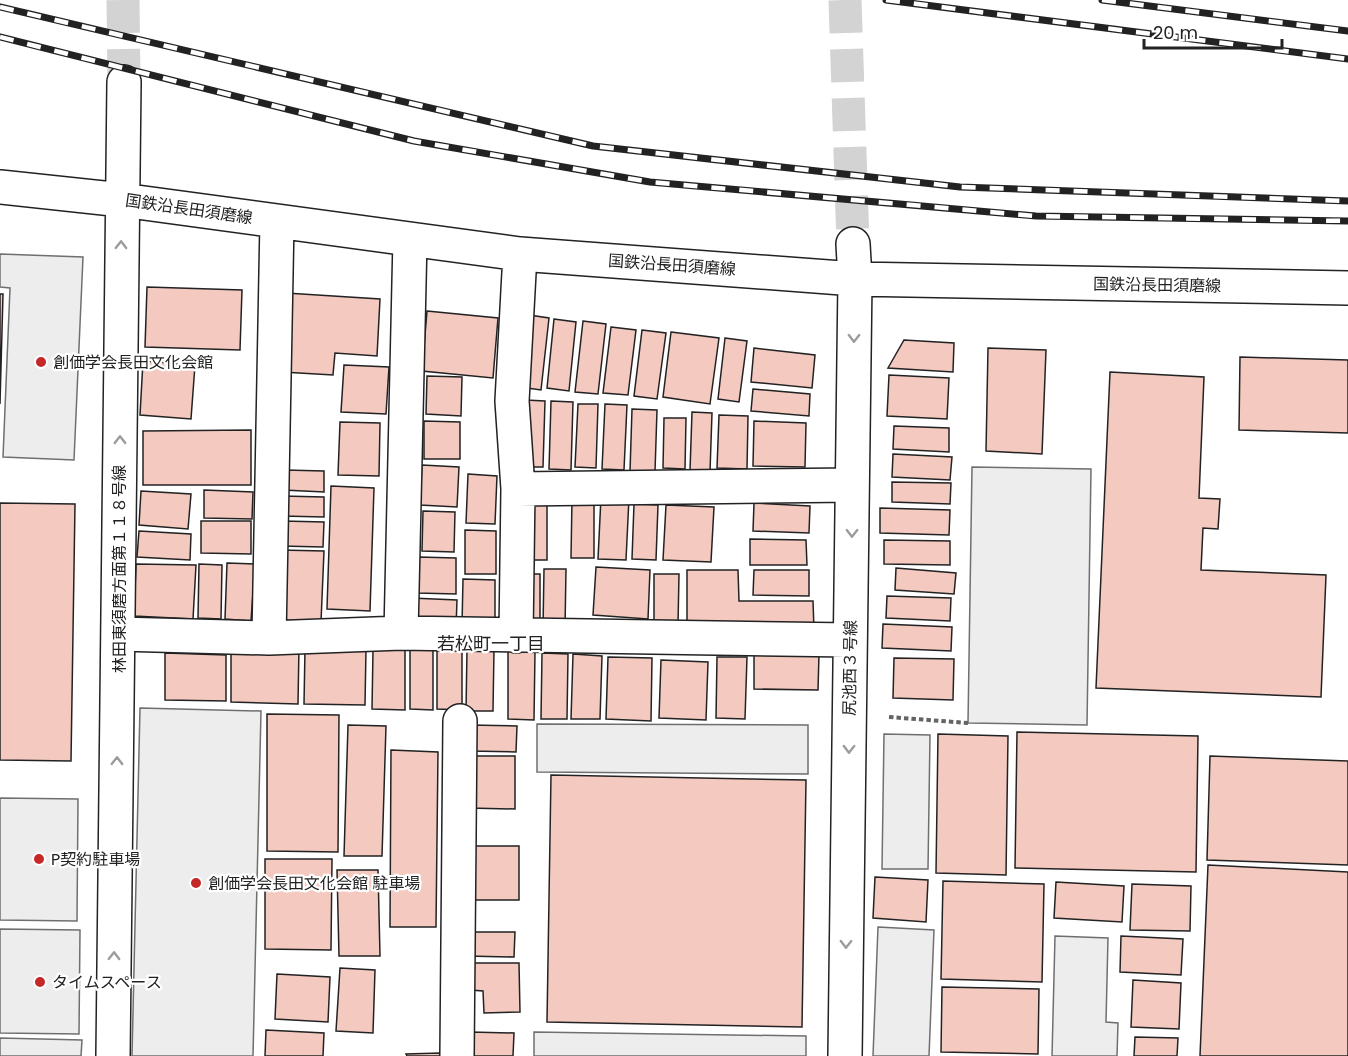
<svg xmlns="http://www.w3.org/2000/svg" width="1348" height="1056" viewBox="0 0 1348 1056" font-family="Poppins,'Noto Sans JP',sans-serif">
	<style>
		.parking { fill: #ededed; stroke: #6f6f6f; stroke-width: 1.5 }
		.building { fill: #f3c9c0; stroke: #222; stroke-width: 1.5 }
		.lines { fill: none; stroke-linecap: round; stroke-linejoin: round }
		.minor-tunnel { stroke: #d3d3d3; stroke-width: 33; stroke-dasharray: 33 16; stroke-linecap: butt }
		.minor-casing { stroke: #222; stroke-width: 36 }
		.path { stroke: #646464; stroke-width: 4; stroke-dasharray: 4.5 3; stroke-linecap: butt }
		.minor { stroke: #fff; stroke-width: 33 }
		.rail-casing { stroke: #222; stroke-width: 7 }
		.rail { stroke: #fff; stroke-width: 4.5; stroke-dasharray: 14; stroke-linecap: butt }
		.oneway { stroke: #9c9c9c }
		.poi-dot { fill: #c62828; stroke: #fff; stroke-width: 2 }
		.labels { text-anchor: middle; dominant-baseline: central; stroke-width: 4.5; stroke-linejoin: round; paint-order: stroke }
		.street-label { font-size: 16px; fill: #222; stroke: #fff }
		.poi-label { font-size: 16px; fill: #222; stroke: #fff; text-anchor: start }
		.neighbourhood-label { font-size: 18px; fill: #222; stroke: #fff }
	</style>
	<rect width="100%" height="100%" fill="#fff"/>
	<path class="parking" d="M0,254l83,3 -9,203 -71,-3 7,-169 -10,-1z
		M972,467l119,2 -4,256 -119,-2z
		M140,708l121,3 -8,345h-121z
		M537,724l271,1v49l-271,-2z
		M884,734l46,1 -2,134h-46z
		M0,798l78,1 -1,122 -77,-1z
		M878,927l56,3 -5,126h-56z
		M0,929l80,1 -1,104 -79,-1z
		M1055,936l53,2 -2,84 12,1 -1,33h-65z
		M534,1032l272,4v20h-272z
		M0,1038l82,2 -1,16h-81z"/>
	<path class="building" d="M147,287l95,3 -2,60 -95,-3z
		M286,293l94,6 -3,57 -42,-3 -2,22 -51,-3z
		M0,294h3l-3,110z
		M427,311l71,7 -5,60 -71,-7z
		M529,315l20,3 -8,72 -21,-3z
		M554,319l22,3 -7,69 -22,-3z
		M583,321l23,3 -8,70 -23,-2z
		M611,327l25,3 -8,65 -25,-2z
		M642,330l24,3 -9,66 -23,-3z
		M671,332l48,6 -9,66 -47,-7z
		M725,338l22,3 -8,61 -21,-3z
		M904,340l50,3 -1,29 -65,-4z
		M754,348l61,7 -3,33 -61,-6z
		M988,348l58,2 -4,104 -56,-3z
		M1240,357l108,3v73l-109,-3z
		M143,361l52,4 -4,54 -51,-4z
		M344,365l45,2 -3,47 -45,-2z
		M1110,372l94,5 -5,121 21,1 -2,30 -15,-1 -2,42 125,5 -5,122 -225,-9z
		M889,375l60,3 -2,41 -60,-3z
		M427,376l35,1 -1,39 -35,-2z
		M753,389l57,5 -1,22 -58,-5z
		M525,400l20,1 -2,66h-20z
		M551,401l22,1 -2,68 -22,-1z
		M578,404h20l-2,64 -21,-1z
		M605,404l22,1 -3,65 -22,-1z
		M632,409l25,1 -2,62h-25z
		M692,412l20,1 -2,59 -20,-1z
		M719,415l29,1 -1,53 -30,-1z
		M664,418h22l-1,51 -22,-1z
		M424,421l36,1v37h-36z
		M754,421l52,2 -1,44 -52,-1z
		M340,422l40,1 -1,53 -41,-1z
		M894,426l55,2v24l-56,-3z
		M251,430v55h-108v-54z
		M893,454l59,3 -2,23 -58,-3z
		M422,465l37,2 -2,40 -37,-2z
		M284,470l40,1v21l-41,-2z
		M468,474l29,2 -2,48 -29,-1z
		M892,482l59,1 -1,21 -58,-2z
		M331,486l43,2 -4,123 -43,-2z
		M204,490l49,2 -1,27 -48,-1z
		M141,491l50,3 -3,35 -49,-4z
		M282,496l42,1v20l-42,-1z
		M601,497l28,1 -3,62 -28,-1z
		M572,499l22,1v58h-23z
		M525,502h22v58h-22z
		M0,503l75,1 -4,257 -71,-1z
		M754,503l56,3 -1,27 -56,-2z
		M634,504l24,1 -2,55 -24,-1z
		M666,505l48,2 -3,55 -48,-2z
		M880,508l70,2 -1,25 -69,-2z
		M423,511l32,1 -1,40 -32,-1z
		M201,521h50v33l-50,-1z
		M282,521l42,1 -1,25 -42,-1z
		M465,530l31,1v43h-31z
		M139,531l52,3 -1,26 -53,-3z
		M750,539l56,1 1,25h-57z
		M884,540l66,1v24l-66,-1z
		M279,550l45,1 -3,71 -44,-2z
		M418,557l38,1v36l-39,-1z
		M227,563l28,1 -4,57 -26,-2z
		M136,564l60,1 -3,54 -59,-3z
		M199,564l23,1 -1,54 -23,-1z
		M596,567l54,3 -2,49 -55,-4z
		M896,568l60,5 -2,21 -59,-4z
		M544,569h22l-1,59h-22z
		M687,570h51l1,31h74l1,29h-127z
		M754,570h55v26l-56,-1z
		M523,574h17v49h-18z
		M654,574h25l-1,51h-24z
		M463,579l32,1v45h-33z
		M887,596l64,2 -1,23 -64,-3z
		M411,598l46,2 -1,28 -46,-2z
		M883,624l69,3 -1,24 -69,-3z
		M231,645l68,1 -1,58 -67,-2z
		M410,648h23v62l-23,-1z
		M305,649h61l-1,56 -61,-1z
		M437,649h25v61l-25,-1z
		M467,649h27l-1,62h-27z
		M373,650h32v60l-33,-1z
		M508,651l27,1 -1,68 -26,-1z
		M165,653l61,2v46l-61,-1z
		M542,653l26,1 -1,65h-26z
		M754,653l65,1 -1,36 -64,-1z
		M573,654l29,2 -2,63h-29z
		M608,657l44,1 -1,63 -45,-2z
		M717,657h30l-2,62 -29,-1z
		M894,658l60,1 -1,41 -60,-2z
		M661,660l47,2 -2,58 -47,-2z
		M267,714l72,1 -1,137 -71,-1z
		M348,725l38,1 -4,130h-38z
		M469,725l48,1 -1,26 -47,-1z
		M1017,732l181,4 -2,136 -181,-4z
		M938,734l70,2 -2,139 -70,-2z
		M391,750l47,2 -2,175h-46z
		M468,756h47v53l-47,-1z
		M1210,756l138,5v104l-141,-5z
		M551,775l255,5 -4,247 -255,-5z
		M468,846h51v54h-51z
		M265,859h67l-1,91 -66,-1z
		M1208,865l140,7v184h-148z
		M337,870h41l2,86h-41z
		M875,877l53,3 -2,42 -53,-4z
		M943,881l101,3 -2,98 -101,-3z
		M1056,882l68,4 -2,36 -68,-4z
		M1132,884l59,2 -1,45 -60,-1z
		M466,932h49l-1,25 -48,-1z
		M1121,936l62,3 -2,36 -61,-3z
		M469,963h50l1,49 -36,1 -1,-22 -13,-1z
		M340,968l35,2 -2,63 -37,-2z
		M277,974l53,3 -2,45 -53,-3z
		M1133,980l48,3 -2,46 -48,-2z
		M942,987l97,2 -1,65 -97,-2z
		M266,1030l58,3 -1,23h-58z
		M470,1032l44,1 -1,23h-44z
		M1135,1037l43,1 -1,18h-43z
		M440,1053v3h-33l-1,-2z"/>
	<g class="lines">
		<path class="minor-tunnel" d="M123,0l1,82
			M845,0l8,244"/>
		<g class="minor-casing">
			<path id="minor" d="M0,187l122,13 398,54 335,25 493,9
				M518,489l334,-4
				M401,633l9,-394
				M119,634l150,4 132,-5 449,7
				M516,636l2,-147 -6,-88 8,-147
				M269,638l8,-417
				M113,1056l11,-974
				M457,1056l3,-335
				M845,1056l10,-777 -2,-35"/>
		</g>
		<path class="path" d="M889,717l79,6"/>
		<use href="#minor" class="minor"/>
		<g class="rail-casing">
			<path id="rail" d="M886,0l462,59
				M1102,0l246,31
				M0,7l593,139 367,41 388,14
				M0,37l414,104 236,41 386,34 312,5"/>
		</g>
		<use href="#rail" class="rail"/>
	</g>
	<defs><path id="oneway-chevron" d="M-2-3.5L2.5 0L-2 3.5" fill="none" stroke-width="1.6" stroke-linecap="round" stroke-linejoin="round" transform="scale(1.5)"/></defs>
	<g class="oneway">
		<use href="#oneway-chevron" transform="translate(121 245) rotate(-89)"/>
		<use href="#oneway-chevron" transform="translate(854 338) rotate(91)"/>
		<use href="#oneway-chevron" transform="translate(120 440) rotate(-90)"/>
		<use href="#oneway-chevron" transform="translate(852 533) rotate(91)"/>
		<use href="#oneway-chevron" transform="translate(849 749) rotate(91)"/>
		<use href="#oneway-chevron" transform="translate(117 761) rotate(-89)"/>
		<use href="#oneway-chevron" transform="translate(846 944) rotate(91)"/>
		<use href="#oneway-chevron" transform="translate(114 956) rotate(-89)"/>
	</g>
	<g class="poi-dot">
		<circle cx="41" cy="362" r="6"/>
		<circle cx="39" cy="859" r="6"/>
		<circle cx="196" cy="883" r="6"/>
		<circle cx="40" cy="982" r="6"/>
	</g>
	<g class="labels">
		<g class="street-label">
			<text transform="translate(189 209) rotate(8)">国鉄沿長田須磨線</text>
			<text transform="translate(672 265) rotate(4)">国鉄沿長田須磨線</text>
			<text transform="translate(1157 285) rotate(1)">国鉄沿長田須磨線</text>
			<text transform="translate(119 569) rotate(-90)">林田東須磨方面第１１８号線</text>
			<text transform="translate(850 668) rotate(-89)">尻池西３号線</text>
		</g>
		<g class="poi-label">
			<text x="53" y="362">創価学会長田文化会館</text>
			<text x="51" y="859">P契約駐車場</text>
			<text x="208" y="883">創価学会長田文化会館 駐車場</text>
			<text x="52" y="982">タイムスペース</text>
		</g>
		<g class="neighbourhood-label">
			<text x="491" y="643">若松町一丁目</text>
		</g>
	</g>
	<path d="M1144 39v9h138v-9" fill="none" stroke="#222222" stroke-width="3"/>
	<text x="1153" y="39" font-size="18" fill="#222222" stroke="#ffffff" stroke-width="4.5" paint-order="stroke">20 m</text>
</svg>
